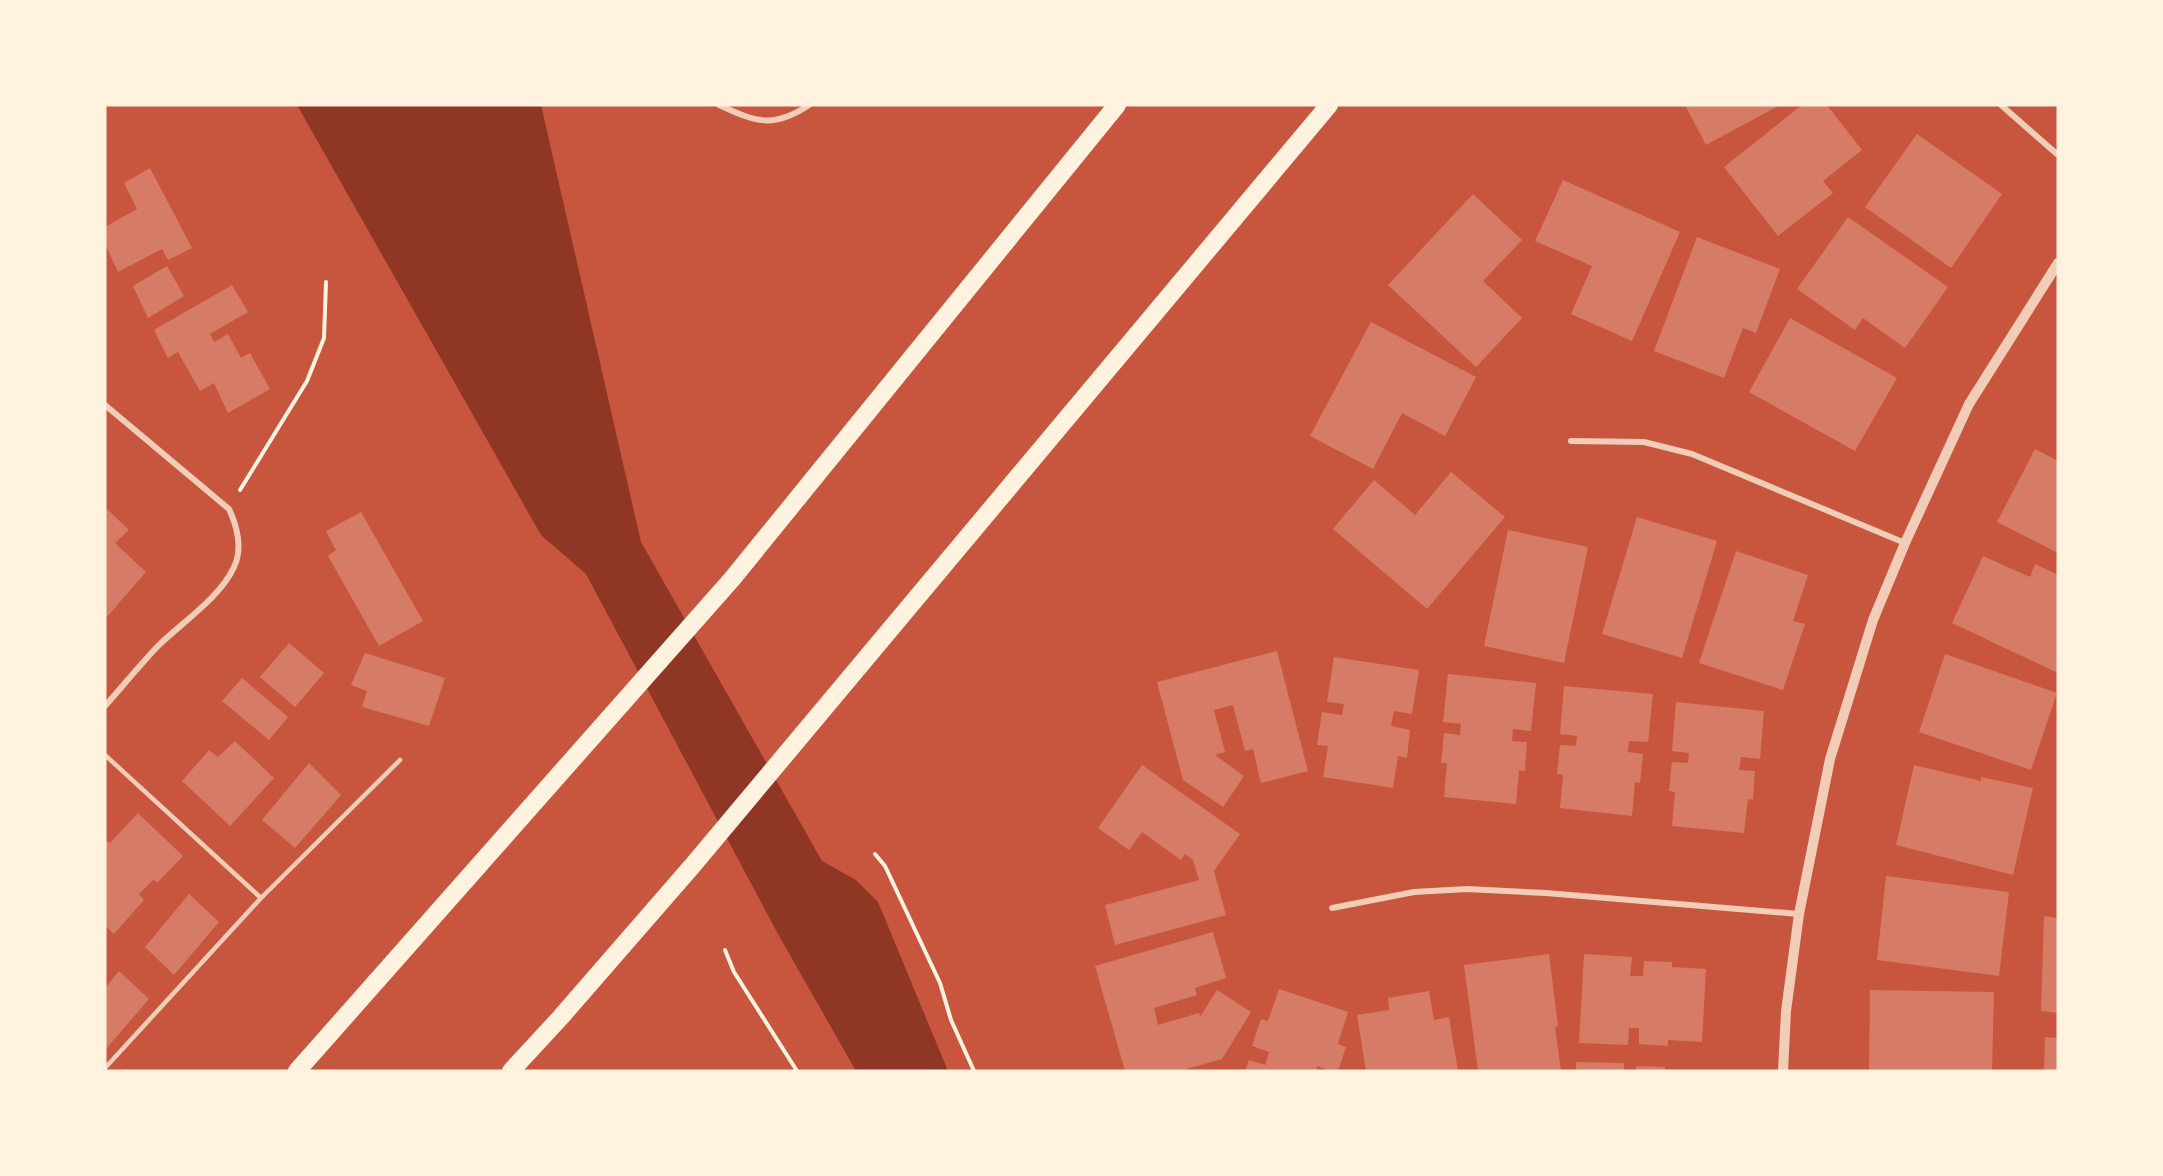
<svg xmlns="http://www.w3.org/2000/svg" width="2163" height="1176" viewBox="0 0 2163 1176" font-family="Manrope,sans-serif">
	<style>
		.water { fill: #8f3625 }
		.building { fill: #d67c66 }
		.lines { fill: none; stroke-linecap: round; stroke-linejoin: round }
		.path { stroke: #fff3e0; stroke-width: 4 }
		.service { stroke: #f1ccb7; stroke-width: 4.5 }
		.minor { stroke: #f1ccb7; stroke-width: 6 }
		.tertiary { stroke: #f1ccb7; stroke-width: 10 }
		.motorway { stroke: #fff3e0; stroke-width: 18 }
	</style>
	<rect width="100%" height="100%" fill="#c8553d"/>
	<path class="water" d="M297,105h244l100,437 181,319 34,19 22,22 70,169h-92l-78,-137 -192,-360 -45,-39z"/>
	<path class="building" d="M1685,105h95l-74,40z
		M1802,105h25l35,45 -39,31 10,12 -55,43 -54,-69z
		M1917,134l85,60 -51,74 -86,-61z
		M150,168l42,80 -24,12 -6,-11 -44,23 -13,-28v-17l32,-18 -13,-26z
		M1563,180l117,52 -48,109 -61,-27 21,-48 -57,-25z
		M1473,194l49,46 -39,41 39,37 -46,49 -88,-82z
		M1848,217l100,70 -43,61 -42,-30 -8,12 -58,-41z
		M1697,237l83,32 -24,64 -13,-5 -19,50 -70,-27z
		M167,266l17,30 -36,22 -15,-32z
		M232,285l16,27 -38,22 4,8 14,-8 13,24 9,-5 20,36 -42,24 -14,-30 -14,8 -22,-39 -10,6 -14,-28z
		M1790,318l107,60 -42,73 -106,-59z
		M1371,322l105,55 -31,59 -43,-23 -29,56 -63,-33z
		M2035,449l23,12v92l-61,-31z
		M1451,472l54,45 -78,92 -94,-80 41,-49 41,35z
		M105,507l24,23 -14,13 31,29 -41,47z
		M361,512l62,109 -44,25 -51,-90 8,-6 -10,-19z
		M1637,517l80,24 -35,117 -80,-24z
		M1508,530l80,17 -24,116 -80,-17z
		M1736,551l72,24 -15,46 12,3 -22,66 -84,-27z
		M1983,556l47,21 5,-13 23,11v98l-106,-50z
		M289,643l35,30 -29,34 -35,-30z
		M1277,651l31,120 -47,12 -8,-34 -8,2 -12,-46 -19,5 11,42 -10,3 29,21 -21,31 -40,-27 -26,-98z
		M365,653l80,25 -16,48 -67,-19 5,-16 -16,-6z
		M1945,654l112,39 -26,77 -112,-38z
		M1334,657l85,13 -7,44 -18,-3 -3,15 19,4 -3,28 -9,-2 -5,32 -70,-11 5,-31 -11,-1 5,-33 20,3 2,-11 -17,-2z
		M1448,674l88,9 -5,48 -18,-2 -1,12 15,1 -2,29 -6,-1 -3,34 -72,-7 3,-34h-6l3,-30 16,2 1,-11 -18,-2z
		M242,678l46,39 -19,23 -47,-39z
		M1564,686l89,8 -5,48 -19,-1 -1,11 15,2 -3,29 -5,-1 -3,34 -72,-8 3,-33 -6,-1 3,-29 16,1 1,-10 -17,-2z
		M1676,702l88,9 -4,48 -19,-2 -2,13 16,1 -2,29 -5,-1 -4,34 -72,-7 3,-34 -6,-1 3,-29 16,1 1,-10 -17,-2z
		M235,741l39,37 -44,48 -48,-45 27,-31 9,7z
		M309,763l32,32 -46,53 -33,-28z
		M1142,765l98,69 -26,37 12,44 -111,30 -10,-40 94,-25 -6,-20 -8,-6 -4,6 -39,-28 -13,18 -31,-22z
		M1914,765l67,16v-4l52,11 -20,87 -117,-30z
		M138,813l45,43 -25,26 -5,-2 -14,14 5,6 -30,34 -9,-8v-87l5,4z
		M1886,876l123,16 -10,84 -122,-16z
		M189,894l30,28 -45,53 -29,-28z
		M2044,916l14,2v95l-17,-2z
		M1213,932l13,46 -31,10 2,7 -43,13 4,17 41,-12 1,4 17,-27 34,22 -29,47 -43,12h-54l-30,-105z
		M1549,954l9,72 -3,1 6,44h-83l-14,-106z
		M1584,954l48,3 -2,19h13l1,-15 28,1v5l34,2 -4,73 -34,-2v6l-29,-2v-16h-10l-1,17 -49,-2z
		M119,971l30,28 -44,51v-62z
		M1279,989l69,23 -10,32 8,3 -8,24h-7l-14,-5 -1,5h-71l4,-11 16,5 4,-13 -17,-6 9,-27 7,2z
		M1870,990l124,2 -2,79h-123z
		M1429,991l5,29 15,-3 9,54h-92l-9,-56 32,-5 -1,-12z
		M2045,1037l13,1v33h-14z
		M1576,1062l48,1v8h-48z
		M1636,1066l29,1v4h-29z"/>
	<g class="lines">
		<path class="path" d="M240,490l67,-109 17,-43 2,-56
			M875,854l10,12 55,117 11,37 23,51
			M725,950l9,22 63,99"/>
		<path class="service" d="M105,755l156,143
			M105,1068l156,-170 139,-138"/>
		<path class="minor" d="M719,105c37,17 54,24 90,0
			M2001,105l57,50
			M105,405l124,104c8,17 14,40 5,58 -14,31 -53,56 -77,80 -18,19 -35,40 -52,59
			M1571,441l73,1 48,12 213,89
			M1332,908l82,-16 53,-3 79,4 253,21"/>
		<path class="tertiary" d="M1783,1071l3,-60 13,-97 31,-155 43,-139 32,-77 64,-139 89,-141"/>
		<path class="motorway" d="M297,1071l435,-492 385,-474
			M511,1071l49,-53 133,-153 636,-760"/>
	</g>
	<rect width="2163" height="1176" fill="none" stroke="#fff3e0" stroke-width="213"/>
</svg>
